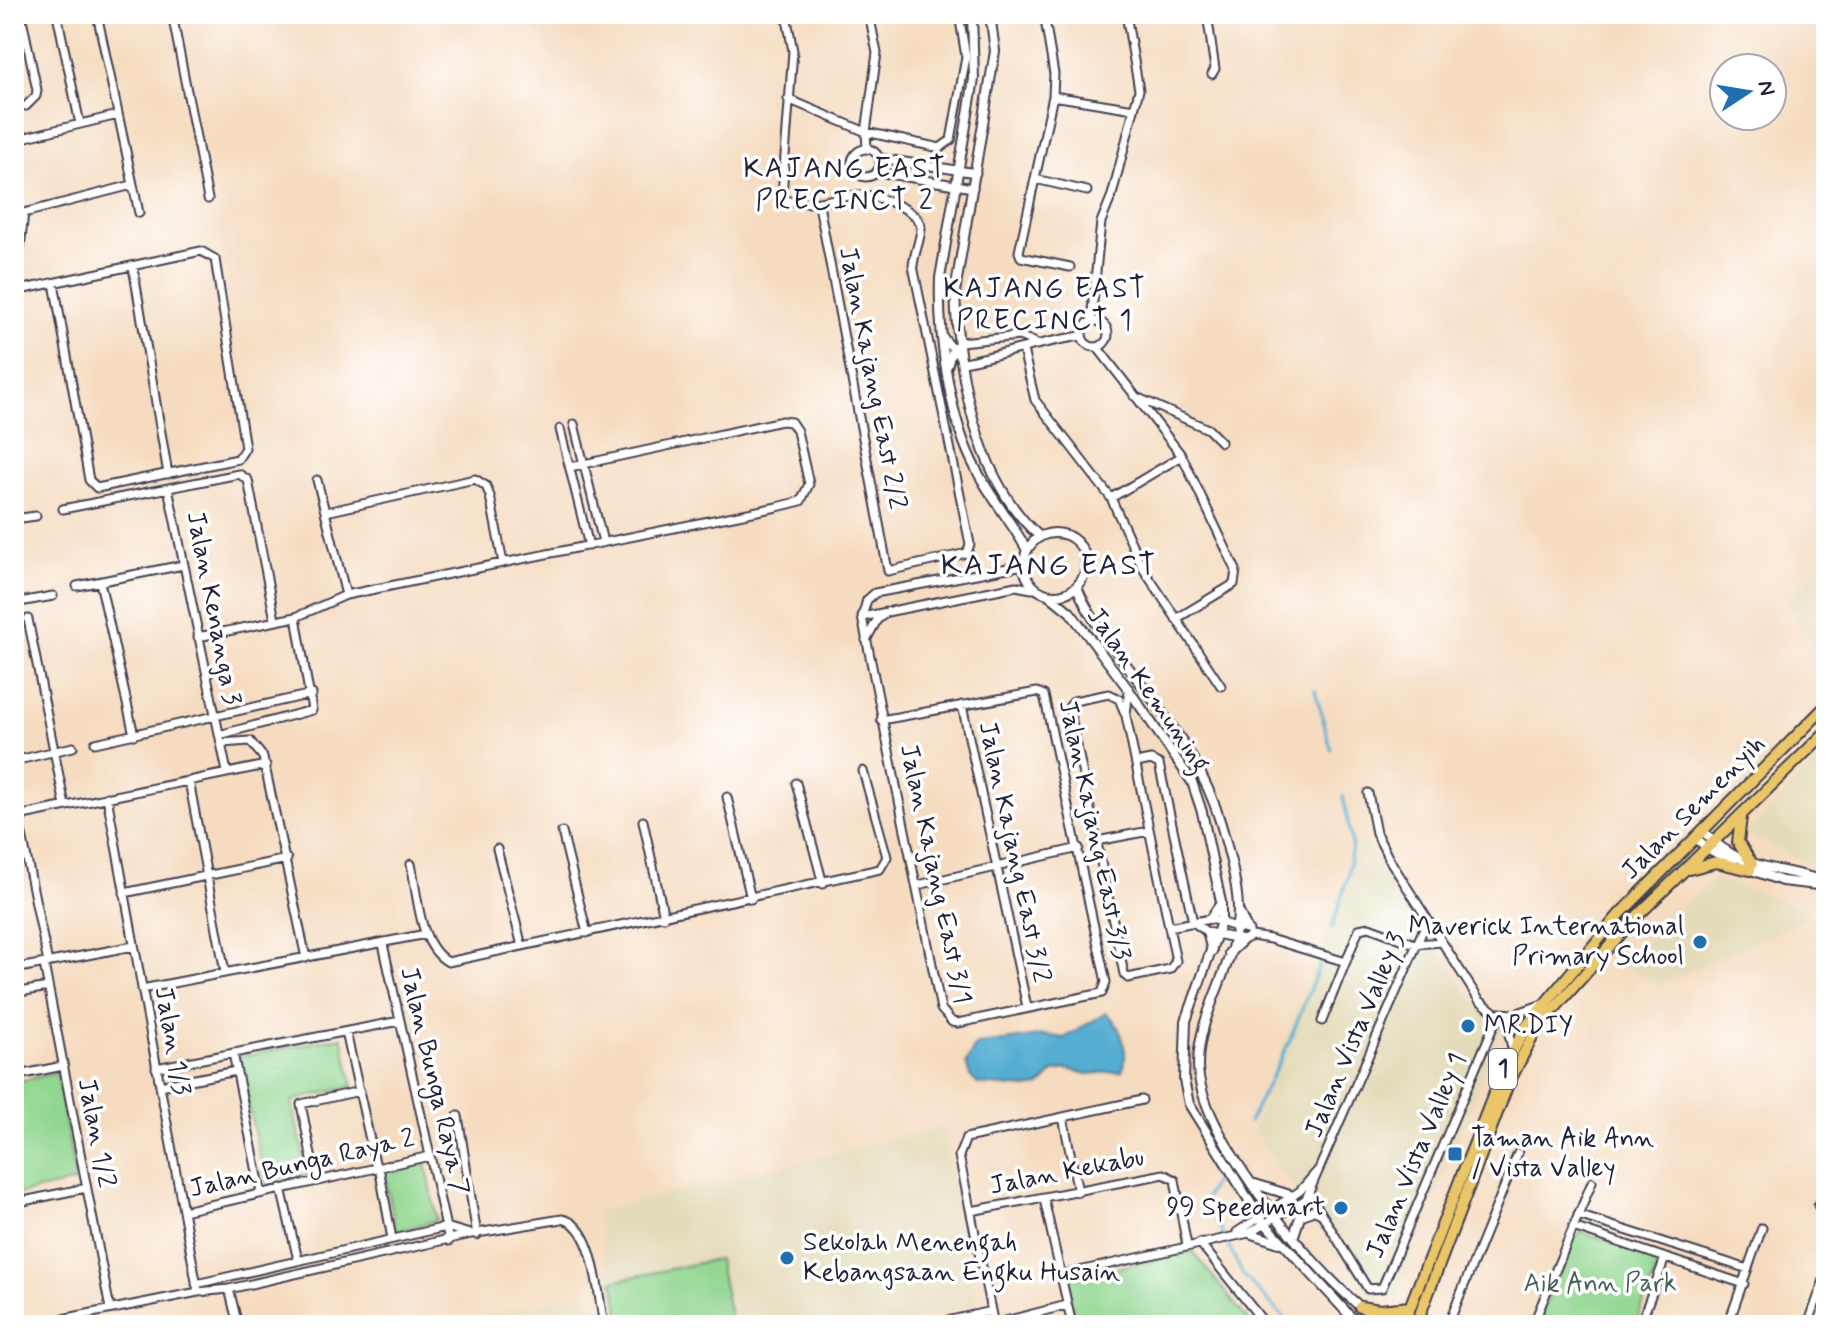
<svg xmlns="http://www.w3.org/2000/svg" width="1840" height="1339" viewBox="0 0 1840 1339" font-family="Mynerve,sans-serif">
	<style>
		.built { fill: #e4dbba }
		.green { fill: #91d690; stroke: #5a7c66; stroke-width: 2 }
		.water { fill: #55add2; stroke: #3c6886; stroke-width: 2 }
		.lines { fill: none; stroke-linecap: round; stroke-linejoin: round }
		.stream { stroke: #55add2; stroke-width: 3 }
		.minor-casing { stroke: #423e4f; stroke-width: 11 }
		.tertiary-casing { stroke: #423e4f; stroke-width: 12 }
		.primary-casing { stroke: #423e4f; stroke-width: 14 }
		.minor { stroke: #fff; stroke-width: 7 }
		.tertiary { stroke: #fff; stroke-width: 8 }
		.primary { stroke: #eac669; stroke-width: 10 }
		.poi-dot { fill: #1f6fb2; stroke: #fff; stroke-width: 3 }
		.labels { text-anchor: middle; dominant-baseline: central; stroke-width: 7; stroke-linejoin: round; paint-order: stroke }
		.shield { fill: #fff; stroke: #646476; stroke-width: 2 }
		.shield-label { font-size: 24px; font-weight: bold; fill: #22223b }
		.street-label { font-size: 26px; fill: #22223b; stroke: #fff }
		.poi-label { font-size: 26px; fill: #22223b; stroke: #fff; text-anchor: start }
		.park-label { font-size: 26px; fill: #496159; stroke: #fff }
		.neighbourhood-label { font-size: 28px; letter-spacing: 2px; fill: #22223b; stroke: #fff }
		.quarter-label { font-size: 30px; letter-spacing: 2px; fill: #22223b; stroke: #fff }
	</style>
	<rect width="100%" height="100%" fill="#fff"/>
	<filter id="ink" filterUnits="userSpaceOnUse"><feTurbulence type="fractalNoise" baseFrequency=".0125" numOctaves="2"/><feDisplacementMap in="SourceGraphic" scale="16" xChannelSelector="R" yChannelSelector="G"/><feConvolveMatrix kernelMatrix="1 2 1 2 8 2 1 2 1" color-interpolation-filters="sRGB"/></filter>
	<filter id="wash" filterUnits="userSpaceOnUse"><feTurbulence type="fractalNoise" baseFrequency=".006" numOctaves="4" result="noise"/><feDisplacementMap in="SourceGraphic" scale="32" xChannelSelector="R" yChannelSelector="G"/><feGaussianBlur stdDeviation="1.8" result="paint"/><feColorMatrix in="noise" values="0 0 0 0 0 0 0 0 0 0 0 0 0 0 0 0 0 1.4 0 .05"/><feComposite in="paint" operator="in"/></filter>
	<g filter="url(#wash)">
		<rect width="100%" height="100%" fill="#f5dbbf"/>
		<path class="built" d="M1820,565l6,5v80l-7,9 -32,-57z
			M1826,751v118h-11l-67,-36z
			M1362,835l111,166 29,26 -105,270 -27,2 -117,-170z
			M1715,878l93,32 -1,8 -149,67 -39,-20z
			M942,1127l36,178 -85,20h-275l-21,-114z
			M588,1294l7,31h-157z"/>
		<path class="green" d="M342,1037l11,49 -61,15 16,75 -42,10 -28,-129z
			M57,1073l19,109 -62,13v-113z
			M426,1163l11,57 -41,12 -12,-62z
			M1582,1232l79,27 -26,66h-98l35,-85z
			M1192,1251l60,74h-176l-10,-46z
			M718,1259l14,66h-109l-10,-44z"/>
		<path class="water" d="M1106,1013c15,10 24,41 16,58l-34,3 -22,-5 -12,3 -14,14 -13,2 -49,-4 -8,-8 -4,-13 10,-18 69,-10 19,3z"/>
		<g class="lines">
			<path class="stream" d="M1315,690l16,59
				M1332,928l16,-52 4,-31 -9,-49
				M1249,1122l41,-82 31,-79
				M1221,1169l-16,30 38,76 48,50"/>
		</g>
	</g>
	<g filter="url(#ink)">
		<g class="lines">
			<g class="minor-casing">
				<path id="minor" d="M21,14l16,76 -1,6 -10,10
					M57,14l23,110
					M97,14l42,199
					M172,14l36,185
					M786,14l7,37 -11,144 3,5c35,8 43,-3 74,-5 16,-1 63,15 62,34 -1,13 -7,24 -8,37l57,278 -3,9 -79,18 -69,-366
					M1044,14l10,60 -1,22 -34,156 2,5 49,10
					M1207,14l8,55 -3,5
					M1053,96l81,13
					M788,99l78,33 74,16 11,-8 15,-83 -7,-43
					M14,140l104,-25
					M852 163a14 14 0 1 1 28 0a14 14 0 1 1-28 0Z
					M867,149l-1,-17 11,-79 -8,-39
					M879,158l97,15
					M877,172l96,16
					M1035,179l52,12
					M133,267l35,207
					M15,291l186,-40 14,8 30,189 -7,11 -141,29 -8,-8 -35,-197
					M14,299l10,-86 108,-28
					M1082 334a13 13 0 1 1 26 0a13 13 0 1 1-26 0Z
					M1091,321l10,-99 11,-27 27,-105 -13,-76
					M943,337l21,25c40,-8 76,-20 117,-26
					M1098,348l84,108 54,114 -2,14 -58,35
					M1023,350l12,50 76,98 31,69 79,119
					M948,365l4,-14 8,-9 59,-6 15,6
					M1134,396l74,33 13,13
					M574,424l29,118
					M560,429l29,117
					M317,480l29,115
					M168,488l59,284
					M1111,498l71,-42
					M63,509l176,-35 9,6 27,140
					M326,512l149,-33 11,7 4,10 13,67
					M14,519l22,-3
					M100,582l34,153
					M77,586l106,-21
					M14,603l39,-7
					M862,617l154,-31 16,3
					M28,619l37,187
					M198,637l98,-20 50,-22 431,-88 24,-6 8,-17 -12,-53 -6,-9 -9,-1 -212,46
					M866,640l11,-20 9,-7
					M1109,694l10,5 7,17 50,245 -6,8 -42,9 -4,-4 -55,-267 5,-6z
					M962,705l65,302
					M1126,714l3,-24
					M881,720l156,-28 7,3 62,287 -4,11 -144,30 -6,-1 -11,-13 -79,-392 5,-17 8,-7 149,-28
					M219,735l93,-25 -16,-93
					M95,743l217,-49
					M221,743l29,-2 13,16 43,201
					M14,761l59,-14
					M1136,763l15,-3 8,4 34,158 14,10 36,8 9,-4 18,3 76,23
					M189,781l36,191
					M796,783l27,101
					M1368,793l8,40 13,26 90,141 27,21 6,27
					M107,797l91,495
					M727,797l24,102
					M643,821l21,96
					M562,832l25,101
					M1097,841l52,-10
					M497,849l25,97
					M411,864c7,31 7,81 37,98l432,-93 7,-12 -24,-86
					M918,885l161,-37
					M124,893l163,-34
					M1169,927l41,-8 39,12
					M383,944l66,297
					M48,963l-28,-138 3,-10 243,-50
					M44,964l66,345
					M14,969l120,-23
					M142,989l284,-55
					M14,993l34,-6
					M1499,1013l16,1 28,-10
					M1322,1021l37,-92 10,-2 46,17 27,-2
					M346,1032l30,135
					M233,1053l28,139
					M156,1068l244,-47
					M14,1076l49,-10
					M160,1086l76,-15
					M458,1116l19,119
					M1063,1117l15,75
					M379,1167l13,72
					M316,1180l-15,-76 59,-13
					M281,1188l17,72
					M1310,1195l58,94 14,-1 117,-275
					M1044,1199l28,126
					M14,1203l72,-15
					M1818,1205l8,14
					M183,1211l247,-55
					M971,1211l193,-37 11,6 12,66
					M1578,1215l170,54
					M1573,1227l171,57
					M1237,1232l63,-41 19,-22
					M1200,1243l66,82
					M1061,1275l188,-42 57,-34 121,-278
					M196,1284l250,-57 24,7
					M229,1289l9,36
					M14,1290l6,35
					M994,1324l73,-19
					M32,1325l166,-33 31,-3 242,-55 91,-15c33,5 36,78 42,106
					M929,1325l62,-14
					M994,1325l-35,-169 7,-18 176,-38
					M1448,1325l70,-172
					M1533,1325l59,-143
					M1640,1325l25,-67
					M1728,1325l34,-97
					M1808,1325l18,-51"/>
			</g>
			<g class="tertiary-casing">
				<path id="tertiary" d="M972,14l2,65 -34,199c-2,57 9,143 37,193 15,28 35,52 50,79
					M990,14l5,37 -40,241c3,83 21,188 85,245
					M1024 564a31 31 0 1 1 62 0a31 31 0 1 1-62 0Z
					M1077,587c11,28 30,52 48,76 39,51 78,99 96,161 7,25 16,57 17,83 1,56 -40,102 -40,158 0,67 108,196 159,239 10,8 24,14 37,21
					M1049,595l21,17 59,78 63,92 10,30 19,90v20l-35,99 -2,59 5,24 71,114 91,99 12,8
					M1702,830c40,43 75,35 124,52
					M1695,837l12,11 26,14
					M1746,868l36,13 44,5
					M1239,912l7,15
					M1210,919l11,-16
					M1207,932l5,19
					M1229,953l14,-13
					M1255,1184l38,12
					M1300,1216l14,-6 6,3
					M1249,1233l30,10
					M1294,1235l12,-36"/>
			</g>
			<g class="primary-casing">
				<path id="primary" d="M1741,817l-3,25 14,22
					M1689,869l27,-7 34,8
					M1360,1307l20,3 30,-3
					M1356,1322l2,3
					M1403,1325l100,-254 22,-43 94,-113 207,-209
					M1416,1325l92,-241 29,-56 93,-105 196,-191"/>
			</g>
			<use href="#minor" class="minor"/>
			<use href="#tertiary" class="tertiary"/>
			<use href="#primary" class="primary"/>
		</g>
	</g>
	<g class="poi-dot">
		<circle cx="1700" cy="942" r="8"/>
		<circle cx="1468" cy="1026" r="8"/>
		<rect x="1447" y="1146" width="16" height="16" rx="4"/>
		<circle cx="1341" cy="1208" r="8"/>
		<circle cx="787" cy="1258" r="8"/>
	</g>
	<g class="labels">
		<rect class="shield" x="1489" y="1049" width="28" height="40" rx="6"/>
		<g class="shield-label">
			<text x="1503" y="1069">1</text>
		</g>
		<g class="street-label">
			<text transform="translate(872 378) rotate(79)">Jalan Kajang East 2/2</text>
			<text transform="translate(213 608) rotate(79)">Jalan Kenanga 3</text>
			<text transform="translate(1148 690) rotate(55)">Jalan Kemuning</text>
			<text transform="translate(1694 808) rotate(-45)">Jalan Semenyih</text>
			<text transform="translate(1094 830) rotate(78)">Jalan Kajang East 3/3</text>
			<text transform="translate(1014 852) rotate(78)">Jalan Kajang East 3/2</text>
			<text transform="translate(935 874) rotate(78)">Jalan Kajang East 3/1</text>
			<text transform="translate(1356 1035) rotate(-67)">Jalan Vista Valley 3</text>
			<text transform="translate(172 1041) rotate(80)">Jalan 1/3</text>
			<text transform="translate(434 1081) rotate(77)">Jalan Bunga Raya 7</text>
			<text transform="translate(96 1133) rotate(79)">Jalan 1/2</text>
			<text transform="translate(1417 1156) rotate(-67)">Jalan Vista Valley 1</text>
			<text transform="translate(302 1164) rotate(-13)">Jalan Bunga Raya 2</text>
			<text transform="translate(1067 1172) rotate(-11)">Jalan Kekabu</text>
		</g>
		<g class="poi-label">
			<text x="1684" y="927" text-anchor="end">Maverick International<tspan x="1684" dy="30">Primary School</tspan></text>
			<text x="1484" y="1026">MR.DIY</text>
			<text x="1471" y="1139">Taman Aik Ann<tspan x="1471" dy="30">/ Vista Valley</tspan></text>
			<text x="1325" y="1208" text-anchor="end">99 Speedmart</text>
			<text x="803" y="1243">Sekolah Menengah<tspan x="803" dy="30">Kebangsaan Engku Husain</tspan></text>
		</g>
		<g class="park-label">
			<text x="1600" y="1284">Aik Ann Park</text>
		</g>
		<g class="neighbourhood-label">
			<text x="845" y="169">KAJANG EAST<tspan x="845" dy="32">PRECINCT 2</tspan></text>
			<text x="1045" y="289">KAJANG EAST<tspan x="1045" dy="32">PRECINCT 1</tspan></text>
		</g>
		<g class="quarter-label">
			<text x="1049" y="565">KAJANG EAST</text>
		</g>
	</g>
	<rect width="1840" height="1339" fill="none" stroke="#fff" stroke-width="48"/>
	<g transform="translate(1748 92) rotate(78)"><circle r="38" fill="#ffffff" stroke="#a7a7b1" stroke-width="2"/>
	<path d="M0-6L14 30L0 20L-14 30Z" fill="#1f6fb2"/>
	<text y="-12" font-size="22" font-weight="bold" text-anchor="middle" fill="#22223b">N</text>
	</g>
</svg>
